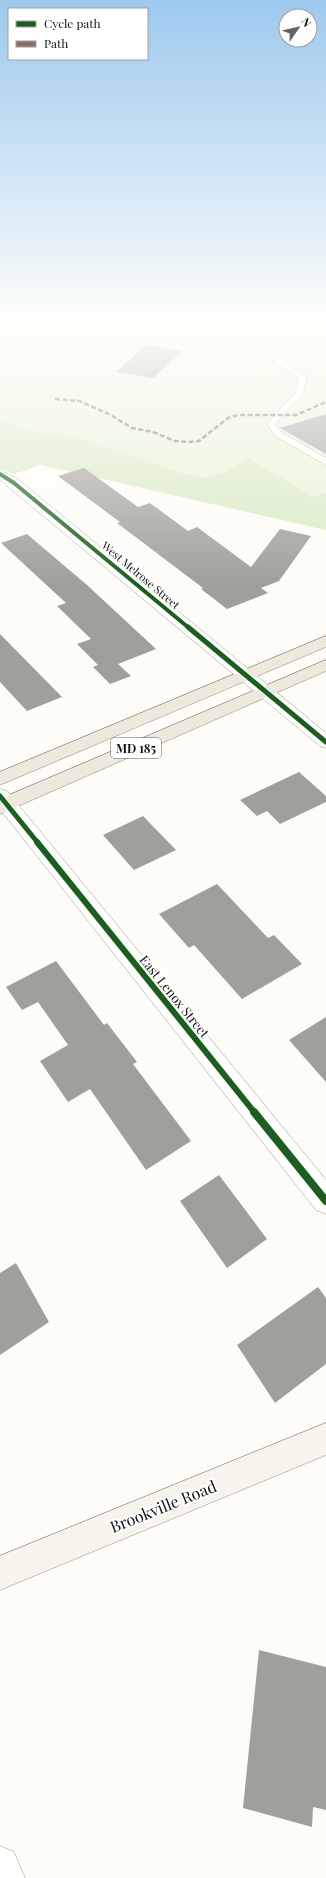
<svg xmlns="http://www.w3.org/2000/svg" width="326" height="1878" viewBox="0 0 326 1878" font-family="'Playfair Display',serif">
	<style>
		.green { fill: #e7f3d7 }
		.forest { fill: #d8eac5 }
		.pitch { fill: #f0f6e1 }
		.building { fill: #a19f9c }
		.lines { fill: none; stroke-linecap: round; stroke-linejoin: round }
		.service-casing { stroke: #979795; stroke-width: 1 }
		.minor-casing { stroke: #979795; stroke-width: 1 }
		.secondary-casing { stroke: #8e8d8b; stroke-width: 1 }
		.primary-casing { stroke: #858482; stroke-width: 1 }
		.service { fill: #fffffe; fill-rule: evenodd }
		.minor { fill: #fffffe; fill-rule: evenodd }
		.secondary { fill: #f6f4eb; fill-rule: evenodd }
		.primary { fill: #ede9dc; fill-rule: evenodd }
		.quiet { stroke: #8d6e63; stroke-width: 2.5; stroke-dasharray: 5 2.5; stroke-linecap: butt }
		.cycleway-far3-casing { stroke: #fff; stroke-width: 5.5 }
		.cycleway-far2-casing { stroke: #fff; stroke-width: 7 }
		.cycleway-far1-casing { stroke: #fff; stroke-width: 8 }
		.cycleway-casing { stroke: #fff; stroke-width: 10 }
		.cycleway-far3 { stroke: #1b5e20; stroke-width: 4 }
		.cycleway-far2 { stroke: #1b5e20; stroke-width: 5 }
		.cycleway-far1 { stroke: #1b5e20; stroke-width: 6 }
		.cycleway { stroke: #1b5e20; stroke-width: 8 }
		.labels { text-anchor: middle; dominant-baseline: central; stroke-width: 4; stroke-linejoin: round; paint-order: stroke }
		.far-street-label { font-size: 11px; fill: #111; stroke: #fff }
		.shield { fill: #fff; stroke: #585858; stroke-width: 1 }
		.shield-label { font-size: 12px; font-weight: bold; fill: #111 }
		.street-label { font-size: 13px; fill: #111; stroke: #fff }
		.near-street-label { font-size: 16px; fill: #111; stroke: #fff }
	</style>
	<rect width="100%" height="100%" fill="#fdfcf7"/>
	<path class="green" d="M0,321h326v209l-326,-76z"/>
	<path class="forest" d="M0,420l31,12 38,3 113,38 23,5 23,-7 20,-13 65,39 13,-4v37l-285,-65 -27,9 -14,-5z"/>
	<path class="pitch" d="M247,321l19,1 11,5c-7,10 -53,7 -61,-1l6,-3z"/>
	<path class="building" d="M146,345l36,6 -29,27 -37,-6z
		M326,414v40l-46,-26z
		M84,468l54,39 12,-4 38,28 9,-4 54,40 29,-38 31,7 -32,45 -18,7 7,5 -41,16 -26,-20 2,-1 -86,-65 3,-1 -62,-46z
		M27,534l60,51 69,64 -38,15 13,12 -21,8 -17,-17 5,-2 -21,-21 14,-5 -34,-33 9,-3 -65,-60z
		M0,634l62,63 -35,14 -27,-29z
		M299,772l27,24v6l-46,22 -13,-13 -10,5 -17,-16z
		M143,816l33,34 -42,20 -31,-35z
		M217,884l51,54 6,-3 28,29 -60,35 -48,-54 -5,3 -30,-34z
		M56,961l48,64 3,-2 30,39 -4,2 58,77 -45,29 -56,-81 -22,13 -28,-41 28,-16 -30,-43 -16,8 -16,-23z
		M326,1017v65l-37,-42z
		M219,1175l48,64 -40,29 -47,-67z
		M16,1263l33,59 -49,33v-82z
		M318,1287l8,11v66l-51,39 -38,-58z
		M259,1650l67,17v143l-13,-3 -1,20 -69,-19z"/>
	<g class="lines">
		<g class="service-casing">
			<path id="service" d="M274,358h6l27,20 -4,16 -28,30 6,8 45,26v7l-51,-29 -8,-12 28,-31 4,-14 -25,-17z"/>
		</g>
		<g class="minor-casing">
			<path id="minor" d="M0,470l19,10 307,253v15l-6,-2 -320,-266z
				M0,789l7,2 319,389v34l-10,-4 -316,-401z
				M0,1846l14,6 11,26h-25z"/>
		</g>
		<g class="secondary-casing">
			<path id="secondary" d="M326,1423v32l-326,135v-34z"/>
		</g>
		<g class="primary-casing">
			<path id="primary" d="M326,636v11l-326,138v-13z
				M326,660v11l-326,143v-15z"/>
		</g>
		<use href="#service" class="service"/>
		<use href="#minor" class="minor"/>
		<use href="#secondary" class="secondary"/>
		<use href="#primary" class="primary"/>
		<path class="quiet" d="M306,321l20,7
			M55,399l24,2 32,14 21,13 21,4 22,9 14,1 10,-1 29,-23 10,-3h58l30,-13"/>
		<g class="cycleway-far3-casing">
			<path id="cycleway-far3" d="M0,474l14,9 175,145"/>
		</g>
		<g class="cycleway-far2-casing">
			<path id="cycleway-far2" d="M188,627l138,115
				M0,796l38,47"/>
		</g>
		<g class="cycleway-far1-casing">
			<path id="cycleway-far1" d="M37,842l218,271"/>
		</g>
		<g class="cycleway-casing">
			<path id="cycleway" d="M254,1112l72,89"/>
		</g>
		<use href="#cycleway-far3" class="cycleway-far3"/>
		<use href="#cycleway-far2" class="cycleway-far2"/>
		<use href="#cycleway-far1" class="cycleway-far1"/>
		<use href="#cycleway" class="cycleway"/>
	</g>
	<linearGradient id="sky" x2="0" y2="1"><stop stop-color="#9dc9ee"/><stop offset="0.55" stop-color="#fefefb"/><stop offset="1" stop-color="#fefefb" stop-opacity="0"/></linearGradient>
	<rect width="326" height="584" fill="url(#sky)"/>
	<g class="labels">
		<g class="far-street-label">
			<text transform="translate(141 575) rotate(40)">West Melrose Street</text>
		</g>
		<rect class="shield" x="111" y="738" width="50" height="20" rx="3"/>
		<g class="shield-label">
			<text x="136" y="748">MD 185</text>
		</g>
		<g class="street-label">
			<text transform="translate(175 996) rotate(51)">East Lenox Street</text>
		</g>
		<g class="near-street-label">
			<text transform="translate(163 1506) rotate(-22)">Brookville Road</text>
		</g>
	</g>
	<rect x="8" y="8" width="140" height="52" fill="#ffffff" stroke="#a0a0a0"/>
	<rect x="16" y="21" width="20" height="6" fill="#1b5e20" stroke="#a0a0a0"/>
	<text x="44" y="28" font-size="12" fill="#111111">Cycle path</text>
	<rect x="16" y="41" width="20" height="6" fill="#8d6e63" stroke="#a0a0a0"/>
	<text x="44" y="48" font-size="12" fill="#111111">Path</text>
	<g transform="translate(298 28) rotate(56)"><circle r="19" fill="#ffffff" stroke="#a0a0a0"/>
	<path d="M0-3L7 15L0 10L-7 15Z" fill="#646362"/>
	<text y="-6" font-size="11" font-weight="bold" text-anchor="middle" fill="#111111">N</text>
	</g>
</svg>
